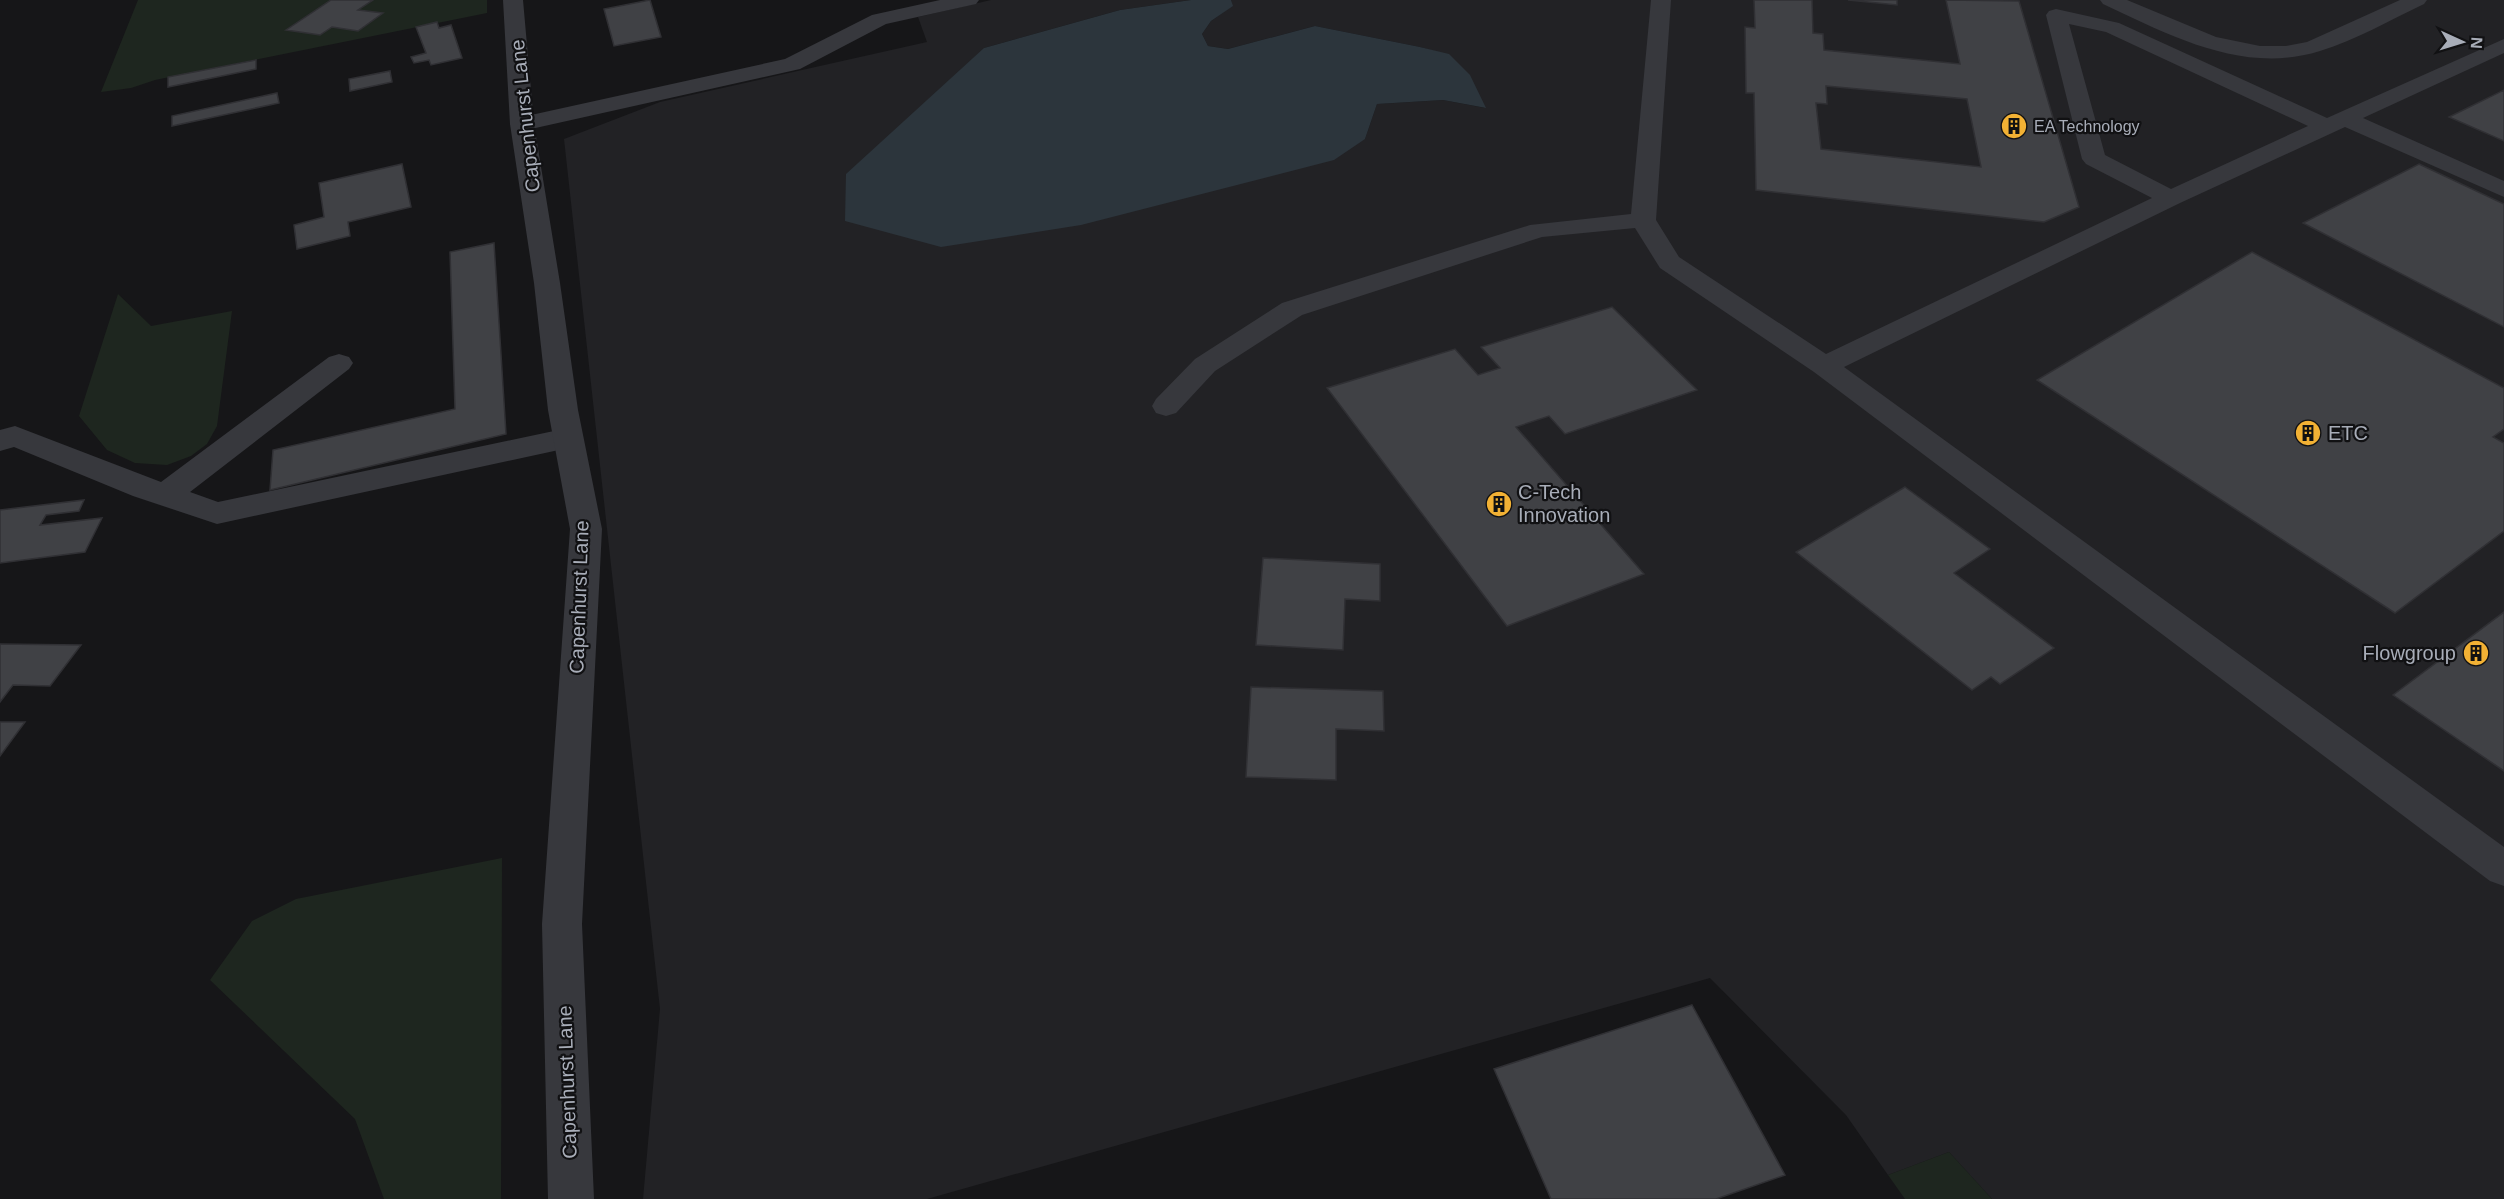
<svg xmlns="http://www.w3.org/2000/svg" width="2504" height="1199" viewBox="0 0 2504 1199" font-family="Arial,sans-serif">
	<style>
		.built { fill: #222225 }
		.green { fill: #1e261f }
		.water { fill: #2c353c }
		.building { fill: #404145; stroke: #303034; stroke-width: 1.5; fill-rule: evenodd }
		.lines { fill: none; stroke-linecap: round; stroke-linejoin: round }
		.service { fill: #37383d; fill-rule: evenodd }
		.tertiary { fill: #37383d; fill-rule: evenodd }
		.labels { text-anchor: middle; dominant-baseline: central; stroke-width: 4.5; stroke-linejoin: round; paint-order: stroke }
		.far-poi-label { font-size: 16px; fill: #a8adb8; stroke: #111113; text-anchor: start }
		.street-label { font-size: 20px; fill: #a8adb8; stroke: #111113 }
		.poi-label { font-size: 20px; fill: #a8adb8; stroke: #111113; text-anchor: start }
	</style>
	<rect width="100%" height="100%" fill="#161618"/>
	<path class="built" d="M991,0h200l-71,10 -136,38 381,91 12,-35 66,-4 42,8 -36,-53 -29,-8 -105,-21 -87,23 -20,-3 -6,-12 9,-13 21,-15 -1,-6h1273v1199h-512l-43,-47 -61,23 -42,-60 -136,-137 -783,221h-284l17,-190 -96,-870 96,-37 267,-60 -9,-25z"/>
	<path class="green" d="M138,0h349v13l-332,67 -24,8 -30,4z
		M118,294l33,32 81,-15 -15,115 -10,18 -16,12 -24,9 -32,-2 -28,-13 -28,-34z
		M502,858l-1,341h-117l-29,-80 -145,-139 42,-59 44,-22z
		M1949,1152l43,47h-87l-17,-24z"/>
	<path class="water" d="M1191,0h40l2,6 -22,15 -9,13 6,12 20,3 87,-23 105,21 29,7 21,21 16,33 -43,-8 -66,4 -12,35 -31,21 -253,65 -140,22 -96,-26 1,-47 138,-126 136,-38z"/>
	<path class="building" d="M331,0h42l-15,10 25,3 -25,18 -26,-4 -12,8 -34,-5z
		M650,0l11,37 -47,9 -10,-37z
		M1754,0h58l1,33 10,1 1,16 136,14 -14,-64 73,1 60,206 -35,15 -288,-32 -2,-97h-8l-1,-66 10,1zM1826,86l141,13 14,68 -160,-18 -5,-46 11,1z
		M1848,0h49v5z
		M437,22l2,6 12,-3 11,33 -31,7 -2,-5 -15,3 -3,-6 15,-4 -10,-26z
		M256,60v9l-88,18v-10z
		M390,71l2,11 -42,9 -1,-12z
		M2504,90v51l-55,-24z
		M277,93l2,10 -107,23v-10z
		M402,164l9,43 -63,15 2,14 -53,13 -3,-24 30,-8 -5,-34z
		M2419,164l85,40v123l-201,-104z
		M494,243l12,191 -236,56 3,-40 182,-41 -5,-157z
		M2252,252l252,136v41l-11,8 11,6v88l-109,82 -358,-233z
		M1612,307l85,83 -132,44 -16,-18 -33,11 128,147 -137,52 -180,-238 128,-39 23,26 22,-7 -19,-21z
		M1905,487l85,62 -36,24 100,75 -54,36 -9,-7 -19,13 -176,-138z
		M84,500l-5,11 -33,4 -6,10 62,-7 -17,34 -85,11v-53z
		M1263,558l117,6v37l-35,-2 -2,51 -87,-5z
		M2504,612v159l-111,-76z
		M0,644l81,1 -31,41 -37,-1 -13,17z
		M1251,687l132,4 1,40 -48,-2v51l-90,-3z
		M0,722h25l-25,34z
		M1692,1005l93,170 -69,24h-165l-57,-130z"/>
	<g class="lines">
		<path class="service" d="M940,0h39l-3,4 -90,20 -86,45 -278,62 -8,-2 -4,-5 4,-5 8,-2 263,-58 87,-44z
			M1651,0h20l-15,220 23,37 147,97 326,-156 -66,-34 -4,-5 -36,-144 3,-4 7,-2 63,14 208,95 177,-79v14l-141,65 141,63v16l-159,-70 -165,76 -336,164 660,480v39l-14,-5 -676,-509 -154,-104 -25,-40 -93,9 -240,78 -87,56 -39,42 -10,3 -10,-3 -4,-7 4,-7 39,-40 87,-56 248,-78 101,-11zM2069,24l37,8 202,94 -137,63 -66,-34z
			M2100,0h27l89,37 44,9h26l21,-4 93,-42h27l-3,4c-34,16 -68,36 -104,47 -76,24 -149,-15 -217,-47z
			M339,354l10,3 4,6 -4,6 -159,123 28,10 350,-74 10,3 5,7 -5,7 -10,3 -351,76 -84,-28 -119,-49 -14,4v-21l15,-4 146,56 168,-125z"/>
		<path class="tertiary" d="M503,0h20l11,124 26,159 18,127 24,119 -20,395 12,275h-46l-6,-275 28,-395 -22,-119 -14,-127 -24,-159z"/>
	</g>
	<defs>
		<g id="building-disc" transform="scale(1.35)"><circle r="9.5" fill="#f2b134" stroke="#111113"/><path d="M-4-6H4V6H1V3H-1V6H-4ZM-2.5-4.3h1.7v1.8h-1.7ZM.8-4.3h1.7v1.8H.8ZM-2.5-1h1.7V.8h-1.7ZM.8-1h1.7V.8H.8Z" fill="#111"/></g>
	</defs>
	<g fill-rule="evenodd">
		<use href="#building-disc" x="2014" y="126"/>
		<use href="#building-disc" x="2308" y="433"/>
		<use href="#building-disc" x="1499" y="504"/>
		<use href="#building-disc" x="2476" y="653"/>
	</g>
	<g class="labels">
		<g class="far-poi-label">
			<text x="2034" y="126">EA Technology</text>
		</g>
		<g class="street-label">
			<text transform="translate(525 116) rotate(-96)">Capenhurst Lane</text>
			<text transform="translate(579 597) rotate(-88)">Capenhurst Lane</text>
			<text transform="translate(567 1082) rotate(-92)">Capenhurst Lane</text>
		</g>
		<g class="poi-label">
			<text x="2328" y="433">ETC</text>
			<text x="1518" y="492">C-Tech<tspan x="1518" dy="23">Innovation</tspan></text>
			<text x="2456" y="653" text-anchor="end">Flowgroup</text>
		</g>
	</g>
	<g transform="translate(2462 42) rotate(94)" stroke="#111113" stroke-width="4.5" paint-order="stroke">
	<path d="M0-4.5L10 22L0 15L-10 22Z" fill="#a8adb8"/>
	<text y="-9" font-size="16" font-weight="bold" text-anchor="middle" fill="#a8adb8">N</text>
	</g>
</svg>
